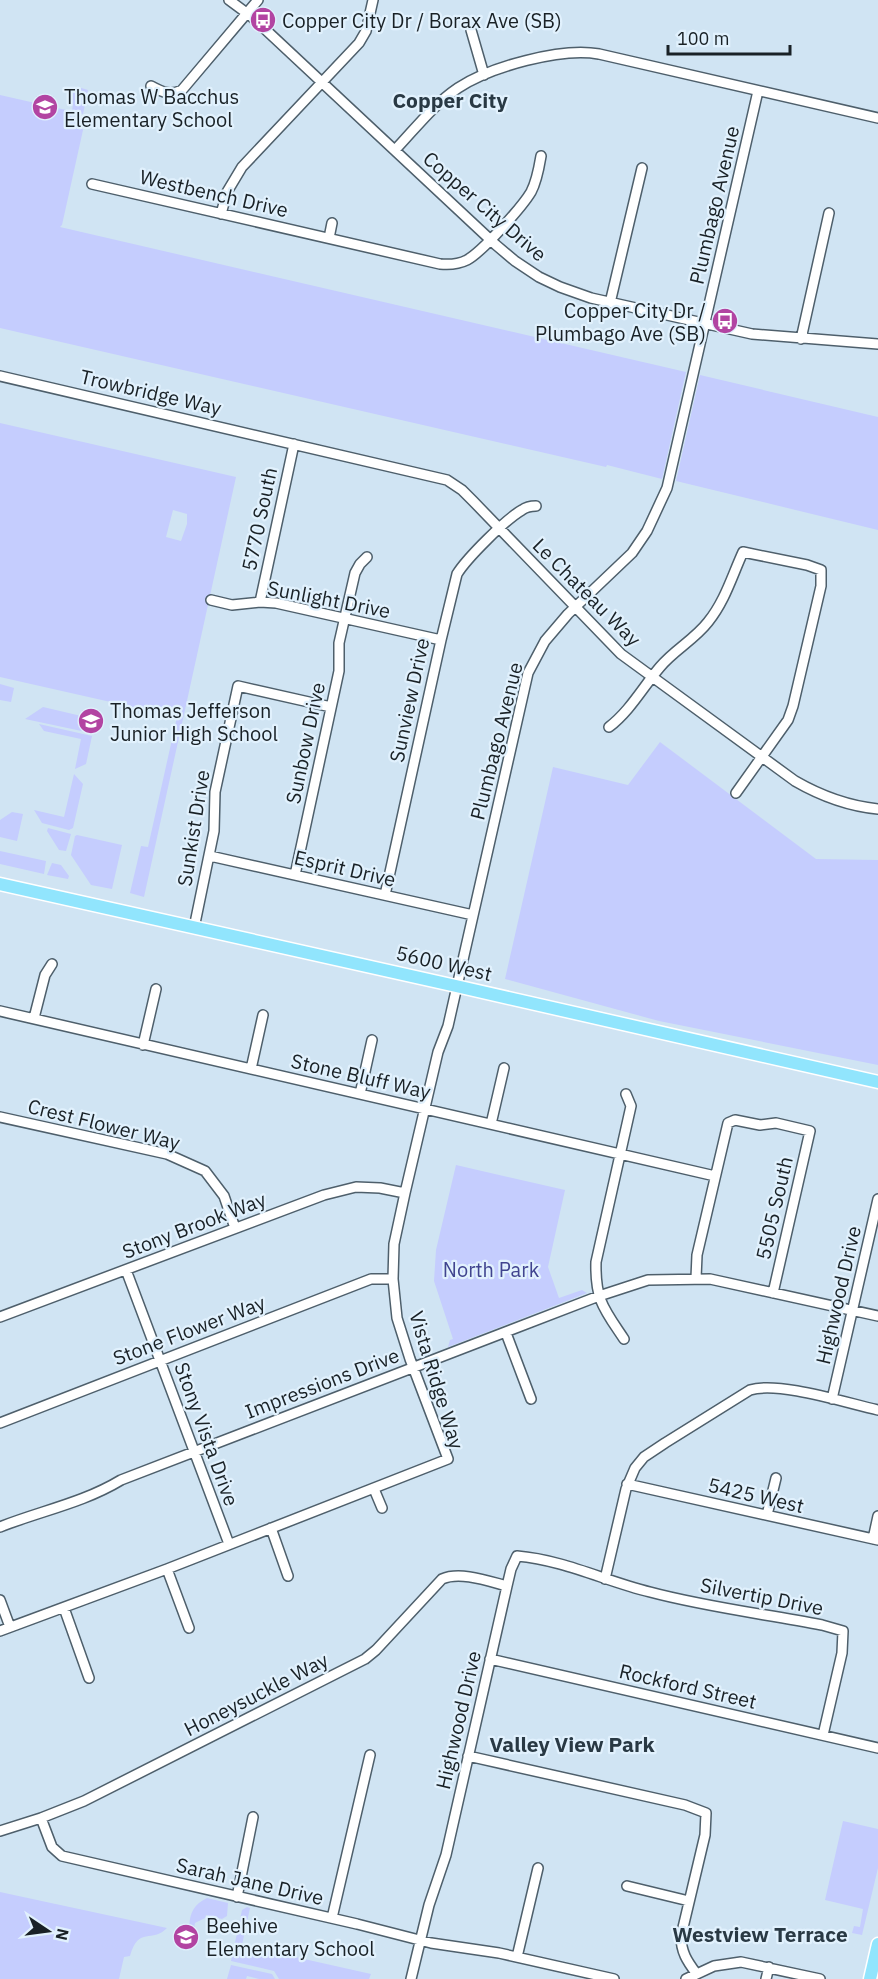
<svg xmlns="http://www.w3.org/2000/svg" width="878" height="1979" viewBox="0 0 878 1979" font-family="'IBM Plex Sans',sans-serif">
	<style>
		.green { fill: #c5cdfe; fill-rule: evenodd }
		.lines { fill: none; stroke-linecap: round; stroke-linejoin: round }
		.minor-casing { stroke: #4e5f6b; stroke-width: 12 }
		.major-casing { stroke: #fff; stroke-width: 15 }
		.minor { stroke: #fff; stroke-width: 9 }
		.major { stroke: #91e5fd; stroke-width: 12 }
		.labels { text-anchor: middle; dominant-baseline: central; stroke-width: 4.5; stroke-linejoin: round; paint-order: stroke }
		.poi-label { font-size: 20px; fill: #192126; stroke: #e1f1fd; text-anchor: start }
		.street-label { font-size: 20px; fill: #192126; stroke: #e1f1fd }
		.park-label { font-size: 20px; fill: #40448f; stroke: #e1f1fd }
		.neighbourhood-label { font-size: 21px; font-weight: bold; fill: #293944; stroke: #e1f1fd }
	</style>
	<rect width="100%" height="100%" fill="#d0e4f3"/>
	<path class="green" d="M78,87l10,3 -5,24 -11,-3 1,-7 -5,-2 5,-14 4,1z
		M0,95l66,15 17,20 -21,95 -2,2 626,145 -24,107 -55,-14 -1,2 -606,-139z
		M700,375l178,42v113l-202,-49z
		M0,423l236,54 -92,420 -14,-4 11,-47 7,1 29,-130 -177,-40zM173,510l14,4v10l-6,17 -15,-4z
		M0,684l14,4 -3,14 -11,-2z
		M43,707l51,12 2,1 -2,11 -3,2 -66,-14z
		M39,724l53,12 -6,28 -11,5 6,-30 -37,-8z
		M660,742l156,117 62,1v205l-219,-44 -154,-42 48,-212 75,18z
		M74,774l9,10 -10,44 -4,2 -27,-7 -8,-13 30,7z
		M12,812l11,2 -6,27 -17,-4v-17z
		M48,828l23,6 -5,17 -7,-1 -12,-19z
		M77,835l45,10 -10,44 -21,-4 -20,-30 4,-19z
		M0,851l46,10 -2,13 -44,-10z
		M52,863l9,2 8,11 -1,3 -21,-4z
		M456,1165l109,25 -17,77 11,31 23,-8 5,3 -139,54 2,-7 3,-1 -19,-58 2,-31z
		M843,1821l35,8v39l-16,67 -10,-2 2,-7 6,1 3,-18 -38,-9z
		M0,1892l167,36c-15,16 -28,-3 -37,28l-6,1 -5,22h-119z
		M207,1898l21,5 -1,13 -5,3 -16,-4 -1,3 -10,5 -2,10 -3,-1c-2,-15 2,-27 17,-34z
		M247,1907l3,1 -8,37 129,29 -2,5h-90l-5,-8 -43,-10 11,-51z
		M231,1965l41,9 3,5h-16l-12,-3 -1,3h-19z"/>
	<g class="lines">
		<g class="minor-casing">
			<path id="minor" d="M229,0l23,17 244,228 19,16 24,16 21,10 31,11 161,36 126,10
				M471,30l13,45
				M151,86c11,6 19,10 31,4l76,-90
				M395,150c20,-21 38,-45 63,-62 32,-21 103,-41 141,-34l279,64
				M92,184l348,80c10,1 19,0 27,-4 15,-8 55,-53 64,-68 6,-11 8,-24 10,-36
				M221,214l6,-22 15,-25 117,-124 7,-12 7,-31
				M329,238l3,-15
				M610,303l32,-135
				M801,339l28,-126
				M0,376l447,104 15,10 11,11 148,153 174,127c26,15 53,25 83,28
				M211,600l21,5 28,-3 16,1 165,37
				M260,602l34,-158
				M609,727c21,-16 34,-40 51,-60 14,-17 34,-27 48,-45 17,-21 24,-46 35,-70l64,13 14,5v16l-28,120 -5,14 -52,73
				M210,856l263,59
				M295,875l44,-204v-28l16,-70 5,-9 7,-7
				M385,895l56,-255 16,-66c10,-16 49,-55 65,-64 4,-3 9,-4 14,-4
				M194,928l20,-97 1,-39 23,-106 93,21
				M0,1011l715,165
				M34,1018l11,-43 7,-11
				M143,1045l13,-56
				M251,1069l12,-54
				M360,1094l12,-54
				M0,1117l167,37 38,17 19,25 11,32
				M491,1124l13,-56
				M126,1270l103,274
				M696,1278l1,-23 31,-132 7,-3 25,5 16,-2 34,8 -37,162
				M0,1317l324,-122 32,-8 24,1 25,5
				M506,1333l25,66
				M624,1339c-20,-30 -29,-39 -28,-77l35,-156 -5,-12
				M832,1399l46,-200
				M0,1423l371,-144h22
				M627,1484l251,56
				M374,1489l8,19
				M767,1515l9,-37
				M0,1527c40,-16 83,-24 121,-47l478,-184 49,-16 62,-1 168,37
				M271,1528l17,48
				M873,1539l5,-23
				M167,1569l22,59
				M605,1579l21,-90 9,-21 9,-11 21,-14 85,-53c29,-9 96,13 128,20
				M0,1600l10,27
				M64,1608l25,70
				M0,1631l167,-62 281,-110 -38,-100 -13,-41 -4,-39 1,-35 11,-51 33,-141 10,-26 80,-353 17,-32 23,-27 64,-61 15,-22 20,-43 91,-397
				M490,1659l388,89
				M468,1756l217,49 21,8 -1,22 -24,101c0,16 6,25 15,37
				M41,1818l11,29 10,9 295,68 74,19 68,10 115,26
				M0,1831l41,-13 43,-17 281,-142 11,-9 66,-71c18,-8 46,2 65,7
				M627,1886l62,15
				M237,1897l16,-80
				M332,1918l38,-163
				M517,1957l21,-89
				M411,1979l18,-74 17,-50 61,-269 4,-17 6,-13c47,4 88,25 133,36 56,15 115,22 172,33l21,6 -1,22 -19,82
				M686,1979l28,-13 27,-4 79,17
				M766,1979l3,-12"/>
		</g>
		<g class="major-casing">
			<path id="major" d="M0,884l456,102 422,96
				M870,1979l8,-35"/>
		</g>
		<use href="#minor" class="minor"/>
		<use href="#major" class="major"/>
	</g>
	<defs>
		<g id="bus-disc" transform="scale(1.35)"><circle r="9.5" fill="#b244a2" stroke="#e1f1fd"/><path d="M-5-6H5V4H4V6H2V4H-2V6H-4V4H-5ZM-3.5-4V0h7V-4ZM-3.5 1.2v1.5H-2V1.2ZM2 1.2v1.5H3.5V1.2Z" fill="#fff"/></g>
		<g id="school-disc" transform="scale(1.35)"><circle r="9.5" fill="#b244a2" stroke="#e1f1fd"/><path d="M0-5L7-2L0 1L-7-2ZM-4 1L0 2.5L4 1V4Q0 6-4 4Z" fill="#fff"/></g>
	</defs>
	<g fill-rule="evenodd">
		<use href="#bus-disc" x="263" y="20"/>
		<use href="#school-disc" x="45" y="107"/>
		<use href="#bus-disc" x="725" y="321"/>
		<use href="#school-disc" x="91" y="721"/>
		<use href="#school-disc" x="186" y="1937"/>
	</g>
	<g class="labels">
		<g class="poi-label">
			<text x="282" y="20">Copper City Dr / Borax Ave (SB)</text>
			<text x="64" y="96">Thomas W Bacchus<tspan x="64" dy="23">Elementary School</tspan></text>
			<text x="706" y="310" text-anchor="end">Copper City Dr /<tspan x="706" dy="23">Plumbago Ave (SB)</tspan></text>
			<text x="110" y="710">Thomas Jefferson<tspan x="110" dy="23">Junior High School</tspan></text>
			<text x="206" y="1925">Beehive<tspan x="206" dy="23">Elementary School</tspan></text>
		</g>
		<g class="street-label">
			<text transform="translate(214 193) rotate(13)">Westbench Drive</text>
			<text transform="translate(714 205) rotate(-77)">Plumbago Avenue</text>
			<text transform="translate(485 206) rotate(41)">Copper City Drive</text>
			<text transform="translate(151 392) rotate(13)">Trowbridge Way</text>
			<text transform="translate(259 519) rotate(-78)">5770 South</text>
			<text transform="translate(587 592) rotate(45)">Le Chateau Way</text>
			<text transform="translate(329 599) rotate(11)">Sunlight Drive</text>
			<text transform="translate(409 700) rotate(-78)">Sunview Drive</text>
			<text transform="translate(496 741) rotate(-76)">Plumbago Avenue</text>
			<text transform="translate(305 743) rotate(-78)">Sunbow Drive</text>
			<text transform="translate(193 828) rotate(-81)">Sunkist Drive</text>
			<text transform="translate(345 868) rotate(13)">Esprit Drive</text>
			<text transform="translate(444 963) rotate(13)">5600 West</text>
			<text transform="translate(361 1076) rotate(13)">Stone Bluff Way</text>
			<text transform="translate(104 1124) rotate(14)">Crest Flower Way</text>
			<text transform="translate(774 1208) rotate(-77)">5505 South</text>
			<text transform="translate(194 1225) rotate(-21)">Stony Brook Way</text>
			<text transform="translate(838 1295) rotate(-77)">Highwood Drive</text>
			<text transform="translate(189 1330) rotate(-21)">Stone Flower Way</text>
			<text transform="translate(437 1380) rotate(73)">Vista Ridge Way</text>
			<text transform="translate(322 1383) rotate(-21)">Impressions Drive</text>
			<text transform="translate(207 1434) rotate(70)">Stony Vista Drive</text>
			<text transform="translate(756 1495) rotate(13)">5425 West</text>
			<text transform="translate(762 1596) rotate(11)">Silvertip Drive</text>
			<text transform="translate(688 1686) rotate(13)">Rockford Street</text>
			<text transform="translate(256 1694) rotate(-27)">Honeysuckle Way</text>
			<text transform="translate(458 1720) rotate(-77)">Highwood Drive</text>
			<text transform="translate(250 1881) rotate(13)">Sarah Jane Drive</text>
		</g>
		<g class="park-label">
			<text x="491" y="1269">North Park</text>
		</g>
		<g class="neighbourhood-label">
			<text x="450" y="100">Copper City</text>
			<text x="572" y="1744">Valley View Park</text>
			<text x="760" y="1934">Westview Terrace</text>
		</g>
	</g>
	<g transform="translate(48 1931) rotate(103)" stroke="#e1f1fd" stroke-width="4.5" paint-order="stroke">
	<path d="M0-4.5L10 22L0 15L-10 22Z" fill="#192126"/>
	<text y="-9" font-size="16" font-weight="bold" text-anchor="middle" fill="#192126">N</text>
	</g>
	<path d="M668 45v9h122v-9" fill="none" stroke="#192126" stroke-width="3"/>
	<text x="677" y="45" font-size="18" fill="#192126" stroke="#e1f1fd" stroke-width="4.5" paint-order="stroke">100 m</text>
</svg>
